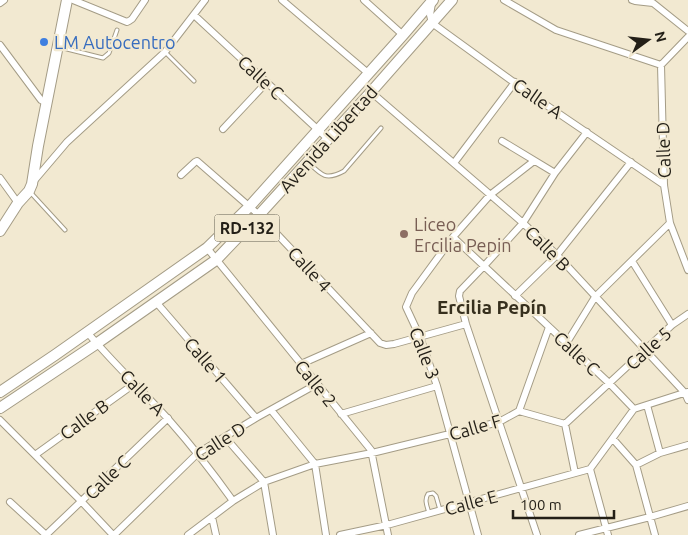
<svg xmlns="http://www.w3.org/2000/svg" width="688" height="535" viewBox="0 0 688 535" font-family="Ubuntu,sans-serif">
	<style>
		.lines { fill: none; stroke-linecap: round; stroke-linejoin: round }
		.service-casing { stroke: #a49c86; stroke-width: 5 }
		.minor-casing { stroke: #a49c86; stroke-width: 8 }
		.primary-casing { stroke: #a49c86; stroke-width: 12 }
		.service { stroke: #fff; stroke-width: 3 }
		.minor { stroke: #fff; stroke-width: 6 }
		.primary { stroke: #fff; stroke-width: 10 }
		.shop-dot { fill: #3f7fe0; stroke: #f2e9d1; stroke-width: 2 }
		.education-dot { fill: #8d6e63; stroke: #f2e9d1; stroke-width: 2 }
		.labels { text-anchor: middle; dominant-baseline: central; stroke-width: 4.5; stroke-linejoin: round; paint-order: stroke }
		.shield { fill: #f2e9d1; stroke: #615c4f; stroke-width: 1 }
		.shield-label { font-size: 16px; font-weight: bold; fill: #231f17 }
		.shop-label { font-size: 18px; fill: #366cbe; stroke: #f2e9d1; text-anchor: start }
		.street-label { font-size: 18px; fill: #231f17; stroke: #f2e9d1 }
		.education-label { font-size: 18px; fill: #785e54; stroke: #f2e9d1; text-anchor: start }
		.neighbourhood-label { font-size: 19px; font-weight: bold; fill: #362f1d; stroke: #f2e9d1 }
	</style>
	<rect width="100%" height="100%" fill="#f2e9d1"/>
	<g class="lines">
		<g class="service-casing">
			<path id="service" d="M59,47l44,11 6,-5 8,-23
				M166,53l28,28
				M308,162c13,13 18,19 36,9l37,-43
				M31,193l34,37
				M429,513c-2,-7 -5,-13 -1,-19l5,-1 3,3 4,14"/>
		</g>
		<g class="minor-casing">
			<path id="minor" d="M73,0l54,22 2,-1 3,-2 13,-19
				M282,0l86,73
				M364,0l39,35
				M504,0l52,30 105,35
				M632,0l3,1 18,2 35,28
				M0,3l4,-3
				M432,3l-2,12 2,8 98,71 134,91
				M194,15l134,124
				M688,37l-27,28 3,120 6,38 18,47
				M0,45l41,55 6,3
				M371,92l152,131 34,32 128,138 3,7
				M223,129l44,-47
				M502,141l53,32
				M454,163l61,-81
				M181,175l14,-13 2,-1 62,54 121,128 6,2 8,-1 72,-20
				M0,178l18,25
				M33,182l34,-40 98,-90 40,-52
				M453,237l156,146 25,26
				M207,248l164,202 17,85
				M632,261l40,64
				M515,296l42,-41 74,-93
				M156,302l100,116
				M87,332c26,31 55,58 82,88 23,26 44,53 64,81
				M566,344l29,-47 75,-74
				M301,364l70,-31
				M647,405l13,48
				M271,410l44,54 11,71
				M519,411l46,13 10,49
				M341,414l96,-28
				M0,420l81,81 32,34
				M565,424l107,-99 16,-11
				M225,437l39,45 9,53
				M613,439l23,26 19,70
				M35,455l99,-71
				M636,465l24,-12 28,-8
				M590,469l18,66
				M10,502l36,33
				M212,517l4,18
				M46,535l122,-117
				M114,535l84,-82 58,-35 61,-34
				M188,535l45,-34 31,-19 51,-18 57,-11 127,-31 20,-11 30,-84
				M340,535l47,-10 203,-56 44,-60 53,-17
				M478,535l-41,-149 -17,-49 -14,-30 6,-14 41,-56 37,-42 44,-34
				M537,535l-71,-211 -7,-28 1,-5 24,-25 39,-43 32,-50 32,-41
				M579,535l71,-18 38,-11"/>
		</g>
		<g class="primary-casing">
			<path id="primary" d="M0,231l18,-28 11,-12 3,-7 6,-38 29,-146
				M0,392l55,-37 152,-107 42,-41 154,-172 30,-35
				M0,408l96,-64 120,-84 43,-45 112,-123 81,-92"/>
		</g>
		<use href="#service" class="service"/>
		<use href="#minor" class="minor"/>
		<use href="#primary" class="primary"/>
	</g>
	<circle class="shop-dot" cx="44" cy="42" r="5"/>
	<circle class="education-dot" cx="404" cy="234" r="5"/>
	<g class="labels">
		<rect class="shield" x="214.5" y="214.5" width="65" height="27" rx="4"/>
		<g class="shield-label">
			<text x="247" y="228">RD-132</text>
		</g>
		<g class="shop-label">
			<text x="54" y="42">LM Autocentro</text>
		</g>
		<g class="street-label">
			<text transform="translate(261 77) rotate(43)">Calle C</text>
			<text transform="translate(538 98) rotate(35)">Calle A</text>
			<text transform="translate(328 139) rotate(-48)">Avenida Libertad</text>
			<text transform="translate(663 150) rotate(-92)">Calle D</text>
			<text transform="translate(548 248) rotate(45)">Calle B</text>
			<text transform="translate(310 269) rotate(47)">Calle 4</text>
			<text transform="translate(648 348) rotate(-42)">Calle 5</text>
			<text transform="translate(425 353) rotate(69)">Calle 3</text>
			<text transform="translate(577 353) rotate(43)">Calle C</text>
			<text transform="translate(206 360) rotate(49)">Calle 1</text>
			<text transform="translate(316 383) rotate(51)">Calle 2</text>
			<text transform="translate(143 392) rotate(46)">Calle A</text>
			<text transform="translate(84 419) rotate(-36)">Calle B</text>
			<text transform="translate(475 427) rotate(-16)">Calle F</text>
			<text transform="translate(220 441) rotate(-33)">Calle D</text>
			<text transform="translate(107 477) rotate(-44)">Calle C</text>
			<text transform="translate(471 502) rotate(-15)">Calle E</text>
		</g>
		<g class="education-label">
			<text x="414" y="224">Liceo<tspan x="414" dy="21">Ercilia Pepin</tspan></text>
		</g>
		<g class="neighbourhood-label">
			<text x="492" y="307">Ercilia Pepín</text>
		</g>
	</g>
	<g transform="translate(648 40) rotate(75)" stroke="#f2e9d1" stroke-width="4" paint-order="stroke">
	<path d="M0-4L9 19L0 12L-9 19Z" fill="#231f17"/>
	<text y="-8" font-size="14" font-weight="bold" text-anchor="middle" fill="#231f17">N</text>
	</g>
	<path d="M513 510v8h101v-8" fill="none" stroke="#231f17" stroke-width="2.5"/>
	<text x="520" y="510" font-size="15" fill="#231f17" stroke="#f2e9d1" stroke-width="4" paint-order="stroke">100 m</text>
</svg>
